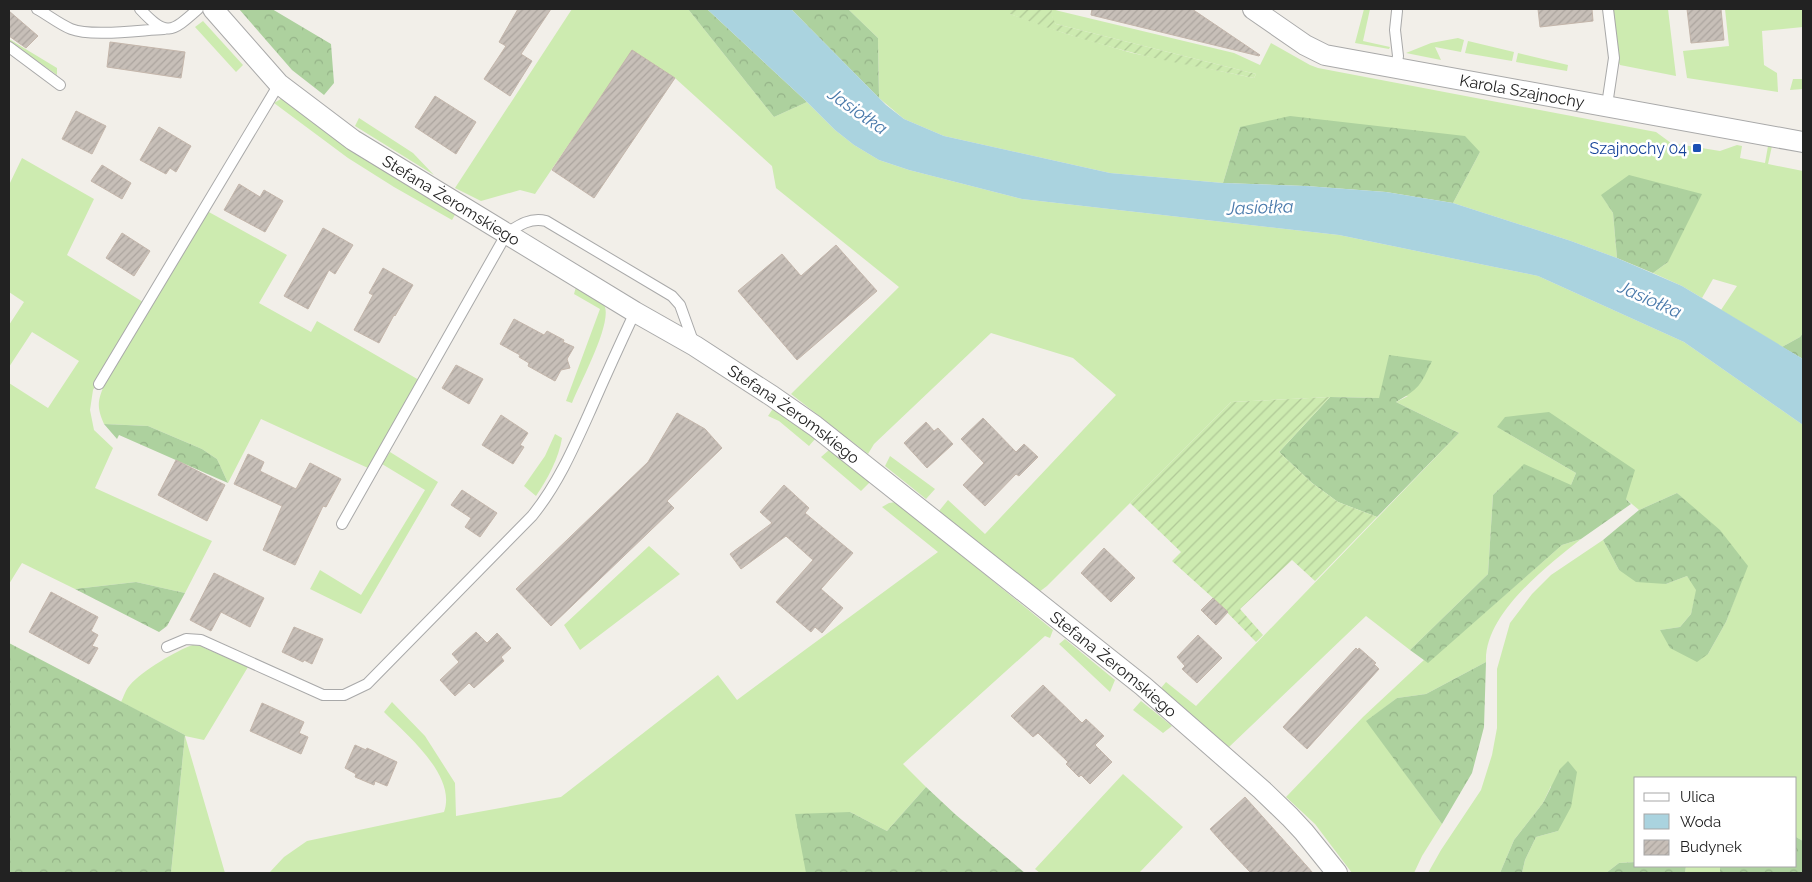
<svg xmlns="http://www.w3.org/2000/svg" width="1812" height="882" viewBox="0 0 1812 882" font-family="Raleway,sans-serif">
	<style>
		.grass { fill: #cdebb0 }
		.forest { fill: url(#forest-crowns) }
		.garden { fill: url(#garden-furrows) }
		.water { fill: #aad3df }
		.building { fill: url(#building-hatch); stroke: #c4b6ab }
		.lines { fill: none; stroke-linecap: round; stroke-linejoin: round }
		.lane-casing { stroke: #a9a9a9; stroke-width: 12 }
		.street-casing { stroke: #a9a9a9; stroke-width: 22 }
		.lane { stroke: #fff; stroke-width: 10 }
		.street { stroke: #fff; stroke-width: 20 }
		.transit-dot { fill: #1a4fb4; stroke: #fff; stroke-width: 2 }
		.labels { text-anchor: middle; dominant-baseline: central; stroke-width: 5; stroke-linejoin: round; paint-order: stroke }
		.street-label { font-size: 16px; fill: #222; stroke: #fff }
		.transit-label { font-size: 16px; fill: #164399; stroke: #fff; text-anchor: end }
		.water-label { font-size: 18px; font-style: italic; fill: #4a7aab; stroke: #fff }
	</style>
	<defs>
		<pattern id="forest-crowns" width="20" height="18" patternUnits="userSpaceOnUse" patternTransform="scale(1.25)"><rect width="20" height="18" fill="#add19e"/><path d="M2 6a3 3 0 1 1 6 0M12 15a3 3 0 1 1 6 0" fill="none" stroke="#95b388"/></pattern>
		<pattern id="garden-furrows" width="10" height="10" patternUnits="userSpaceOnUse" patternTransform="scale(1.25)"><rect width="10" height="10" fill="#cdebb0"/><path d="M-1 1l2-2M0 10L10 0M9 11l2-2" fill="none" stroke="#b0c997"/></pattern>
		<pattern id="building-hatch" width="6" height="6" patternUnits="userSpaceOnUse" patternTransform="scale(1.25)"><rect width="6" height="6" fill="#c7bfb8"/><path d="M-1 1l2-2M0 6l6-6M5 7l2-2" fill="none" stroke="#aba49e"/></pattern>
	</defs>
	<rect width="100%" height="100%" fill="#f2efe9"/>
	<path class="grass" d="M572,9h116l86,108 33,-15 28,28 19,15 25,15 30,10 113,29 317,36 199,41 146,66 119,83v416l-7,-4v-59h-160v84l-17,1 -13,10h-84l3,-13 11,-23 22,-6 -7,-45 -8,17 -29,37 -14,33h-72l13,-23 40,-60 11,-35 5,-27v-59l13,-46 22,-29 19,-19 52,-35 16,30 47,14 21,-8 10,13 -6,25 -11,13 -20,3 48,24 18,-32 21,-56 -70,-73 -38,17 -13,-11 -129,-72 79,46 -5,12 -67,-1 -11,11 -5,79 -78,76 -44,-34 -137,131 -68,-59 5,-6 30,24 263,-273 -63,-31 12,-6 -29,2 -49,-1 -99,5 -184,184 -8,6 -100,-81 9,-11 37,34 131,-139 -43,-37 -82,-25 -117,111 -6,10 -77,-60 108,-107 -123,-99 -4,-22 -97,-88 -43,-27 -97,143 -15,-4 -39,11 -26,-13z
		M848,9h162v5l54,19 68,20 122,25 2,-4 -200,-50 -3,-4 -2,-8 1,-3 7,2 175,42 26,12 11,-22 39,22 8,3 338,64 15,11 49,8 17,-6 5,1 -2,12 25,5 3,-17h4l-4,18 35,7v162l-3,4 -18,10 -61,-37 16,-24 -24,-7 -11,19 -20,-12 -29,-13 15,-11 -66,-66 11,17 4,45 -46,-17 -118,-38 27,-51 -240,-25 -17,56 -113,-10 -166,-37 -40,-17 -25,-21 -1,-60z
		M1364,9h6l-7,32 27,6 -1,2 -34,-6z
		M1613,9h55l8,67 -56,-11 -3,-7z
		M1725,9h78v18l-41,4 2,34 13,8 1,19 -91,-14 -4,-27 46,-5z
		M203,21l40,44 -7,7 -41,-45z
		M1458,38l6,2 -3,12 -26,-5 6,13 -35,-7 25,-10z
		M9,39l48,29v7l-48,-34z
		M1468,41l46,11 -2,9 -47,-8z
		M1518,53l50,12 -1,6 -51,-9z
		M1793,79h10v10l-13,1z
		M284,97l172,116 -4,7 -58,-33 -46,-29 -74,-55z
		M359,118l54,35 21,22 -79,-49z
		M22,158l72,41 -27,56 76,47 -50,88 -3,20 4,20 19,18 -18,40 117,53 -27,52 -49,-11 -61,7 -53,-26 -13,21v-201l39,25 31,-47 -47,-29 -23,35v-42l15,-23 -15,-10v-107z
		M207,211l80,44 -28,48 52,29 6,-11 102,59 -51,88 -107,-49 -33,64 -11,-24 -15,-10 -54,-23 -44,-2c-8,-18 -6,-24 1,-41z
		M576,287c7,4 27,13 29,20 6,19 -25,76 -33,96l-6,-2 34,-92 -26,-15z
		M774,407l41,32 -6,7 -30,-25 -11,-5z
		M555,434l7,4c-3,20 -15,42 -26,58l-12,-10 21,-30z
		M829,450l41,32 -9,9 -40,-34z
		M390,452l48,30 -77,132 -51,-25 10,-19 41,25 64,-105 -43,-26z
		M890,456l45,33 -9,10 -41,-33z
		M896,502l157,128 -3,8 -5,-2 -142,128 23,23 -39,44 -37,-19 -43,58 -1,3h-537l15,-16 23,-16 137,-29c13,-36 -37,-77 -60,-100l8,-10 33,34 30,47 1,33 105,-19 157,-122 19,25 201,-148 -56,-45 7,-4z
		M1581,539c-34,27 -97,75 -95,123l-60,32 -29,4 -30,23 75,103 -20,32 -8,17h-62l-37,-49 -29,-27 77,-80 61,-57 4,2 134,-117z
		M649,546l31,28 -100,76 -16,-25z
		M1065,639l50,41 -5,12 -51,-48z
		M193,645l7,1 48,21 -44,73 -19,-4 40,137h-54l14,-138 -64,-33c3,-6 5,-13 9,-17 12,-14 47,-35 63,-40z
		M1141,701l31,25 -9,7 -30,-23z
		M1123,774l60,53 -44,46h-99l-5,-4z
		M1686,866h34v7h-35z"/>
	<path class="forest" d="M239,9h33l59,35 3,39 -10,12 -32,-25z
		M688,9h19l100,93 -33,15z
		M791,9h57l30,29 1,60z
		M1290,116l175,20 15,16 -27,51 -67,-11 -80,-6 -83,-3 17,-56z
		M1629,175l73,19 -34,68 -15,11 -36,-15 -4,-45 -12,-18z
		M1803,333v26l-21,-12 18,-10z
		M1389,355l43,6c-12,25 -12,27 -36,41l63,31 -82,84 -39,-15 -26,-19 -33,-31 51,-55 49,1z
		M1549,412l86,58 -9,29 5,5 -50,35 -19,6 -134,118 -18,-13 78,-76 5,-79 31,-31 47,21 5,-12 -79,-46 8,-10z
		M104,424l44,2 54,23 15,10 11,24 -109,-48 -2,4z
		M1677,493l43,37 28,36 -22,56 -18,32 -11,8 -27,-14 -10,-18 20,-3 11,-13 5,-24 -9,-14 -21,8 -30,-2 -17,-12 -16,-30 36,-30z
		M136,582l49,11 -18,33 -8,6 -84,-43z
		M9,643l176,92 -14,138h-162z
		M1486,662l-2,65 -12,46 -30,51 -76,-103 31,-23 29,-4z
		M1568,761l9,11 -6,35 -13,24 -22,6 -11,23 -3,13h-22l14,-33 29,-37 17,-34z
		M926,787l30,28 69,58h-219l-11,-59 55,-2 37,19z
		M1796,837l7,4v32h-83v-7h76z
		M1636,862v4h50l-1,7h-79l13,-10z"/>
	<path class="garden" d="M1010,9h42c-1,6 1,10 4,15l200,50 -2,4c-41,-9 -83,-15 -124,-26 -40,-10 -81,-23 -120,-38z
		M1330,397l-51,55 33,31 26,19 39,15 -62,64 -23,-21 -52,49 23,26 -7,7 -43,-44 -41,-37 9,-9 -51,-49 101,-101z"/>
	<path class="water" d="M707,9h84l95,96 18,14 40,17 166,37 113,10 83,3 80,6 67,11 118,38 46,17 65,28 121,73v66l-119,-83 -146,-66 -199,-41 -317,-36 -113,-29 -30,-10 -25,-15 -19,-15 -28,-28z"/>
	<path class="building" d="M518,9h33l-30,45 11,7 -22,35 -26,-17 22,-33 -7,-4z
		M1092,9h100l68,46 -1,1 -168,-41z
		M1538,9h54l1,12 -53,6z
		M1687,9h34l3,31 -33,3z
		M9,11l29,25 -12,12 -17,-12z
		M110,42l75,10 -4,26 -74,-11z
		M632,50l43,28 -81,120 -42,-28z
		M435,96l41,26 -20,32 -41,-27z
		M76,111l30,15 -14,28 -30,-15z
		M159,127l32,19 -15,26 -6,-4 -4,6 -26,-14z
		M102,165l29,18 -9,16 -31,-18z
		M239,184l21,13 4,-7 19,11 -18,31 -41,-22z
		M323,228l30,17 -18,29 -6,-4 -21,39 -24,-13z
		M122,233l28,18 -16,25 -28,-18z
		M836,245l41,46 -80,69 -59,-69 44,-37 19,22z
		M383,268l30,17 -18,31 -1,-1 -15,28 -25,-13 19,-35 -4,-2z
		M514,319l30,16 3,-4 17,9 -1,2 11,5 -7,12 3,9 -9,2 -6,11 -27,-15 1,-3 -10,-6 1,-2 -20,-11z
		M456,365l27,14 -14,25 -27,-16z
		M677,413l28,16 17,19 -55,53 7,7 -123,118 -35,-37 132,-127z
		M501,415l27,18 -8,12 4,2 -11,17 -31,-19z
		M983,418l33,34 8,-8 14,13 -19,19 -3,-2 -31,32 -22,-21 21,-22 -23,-24z
		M926,422l8,9 4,-3 15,16 -26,24 -23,-25z
		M248,454l16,8 -4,9 36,18 14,-26 31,16 -15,28 -3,-1 -28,59 -32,-15 19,-44 -48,-22z
		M176,460l49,25 -18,36 -49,-26z
		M784,485l25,23 -4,5 48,40 -32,36 22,19 -21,25 -7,-6 -4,5 -35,-30 37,-42 -27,-24 -45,33 -11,-15 42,-31 -12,-11z
		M462,490l35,23 -17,24 -15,-10 6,-9 -20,-13z
		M1104,548l31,30 -24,24 -30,-29z
		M214,573l50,25 -14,29 -29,-15 -10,19 -21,-11z
		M51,592l47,25 -7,14 7,4 -6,11 6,2 -9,16 -60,-32z
		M1213,598l15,14 -12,13 -15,-15z
		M294,627l29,12 -11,25 -8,-4 -1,2 -21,-10z
		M476,632l11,11 10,-10 14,15 -10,9 3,4 -30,27 -5,-5 -14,13 -15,-16 19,-18 -7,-8z
		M1198,635l24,23 -25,25 -15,-14 3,-3 -8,-9z
		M1356,648l2,2 1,-2 17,15 -2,1 5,5 -72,80 -24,-22z
		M1043,685l39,38 4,-4 18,17 -9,9 17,17 -22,22 -9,-9 -2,2 -13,-13 2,-2 -30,-29 -5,4 -22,-21z
		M262,703l42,19 -5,11 9,4 -7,17 -51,-23z
		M355,745l11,5 1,-2 30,14 -10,24 -12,-5 -1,4 -19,-8 1,-3 -11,-6z
		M1245,797l68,76h-62l-23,-24 -18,-20z"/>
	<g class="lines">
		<g class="lane-casing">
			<path id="lane" d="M37,9c11,6 22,15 34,20 20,8 70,1 93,0
				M140,9c26,28 31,24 58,0
				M9,47l51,38
				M1396,67l2,-11 -3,-26 2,-19
				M1607,105l7,-47 -6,-49
				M99,384l180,-300
				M342,524l165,-291c12,-8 24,-16 39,-12l126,75 8,9 14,39
				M167,647l19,-8 15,1 122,55h21l23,-11 165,-168c26,-32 42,-69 59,-107 14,-32 29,-65 44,-97"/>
		</g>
		<g class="street-casing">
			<g id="street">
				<path id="s1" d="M213,9l66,75 74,56 282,172 60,34 77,50 43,30 328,260 119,104 28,27 14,15 33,41"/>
				<path id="s2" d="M1253,9l52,36 20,10 478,87"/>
			</g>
		</g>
		<use href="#lane" class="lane"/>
		<use href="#street" class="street"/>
	</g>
	<rect class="transit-dot" x="1692" y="143" width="10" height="10" rx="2.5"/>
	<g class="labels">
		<g class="street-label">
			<text stroke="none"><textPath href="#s2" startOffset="286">Karola Szajnochy</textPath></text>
			<text stroke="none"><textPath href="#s1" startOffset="308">Stefana Żeromskiego</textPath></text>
			<text stroke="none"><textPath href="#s1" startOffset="712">Stefana Żeromskiego</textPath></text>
			<text stroke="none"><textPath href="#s1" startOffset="1118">Stefana Żeromskiego</textPath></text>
		</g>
		<g class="transit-label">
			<text x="1687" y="148">Szajnochy 04</text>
		</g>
		<g class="water-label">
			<text transform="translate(858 111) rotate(35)">Jasiołka</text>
			<text transform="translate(1260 207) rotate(-2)">Jasiołka</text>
			<text transform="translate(1650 299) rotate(24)">Jasiołka</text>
		</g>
	</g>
	<rect width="1812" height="882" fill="none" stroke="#222222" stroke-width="20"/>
	<rect x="1634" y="777" width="162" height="90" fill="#ffffff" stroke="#a7a7a7"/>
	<rect x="1644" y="793" width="25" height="8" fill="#ffffff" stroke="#a7a7a7"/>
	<text x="1680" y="802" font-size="15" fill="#222222">Ulica</text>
	<rect x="1644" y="814" width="25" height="15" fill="#aad3df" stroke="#a7a7a7"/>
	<text x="1680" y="827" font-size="15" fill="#222222">Woda</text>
	<rect x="1644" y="840" width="25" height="15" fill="url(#building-hatch)" stroke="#a7a7a7"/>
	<text x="1680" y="852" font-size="15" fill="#222222">Budynek</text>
</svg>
